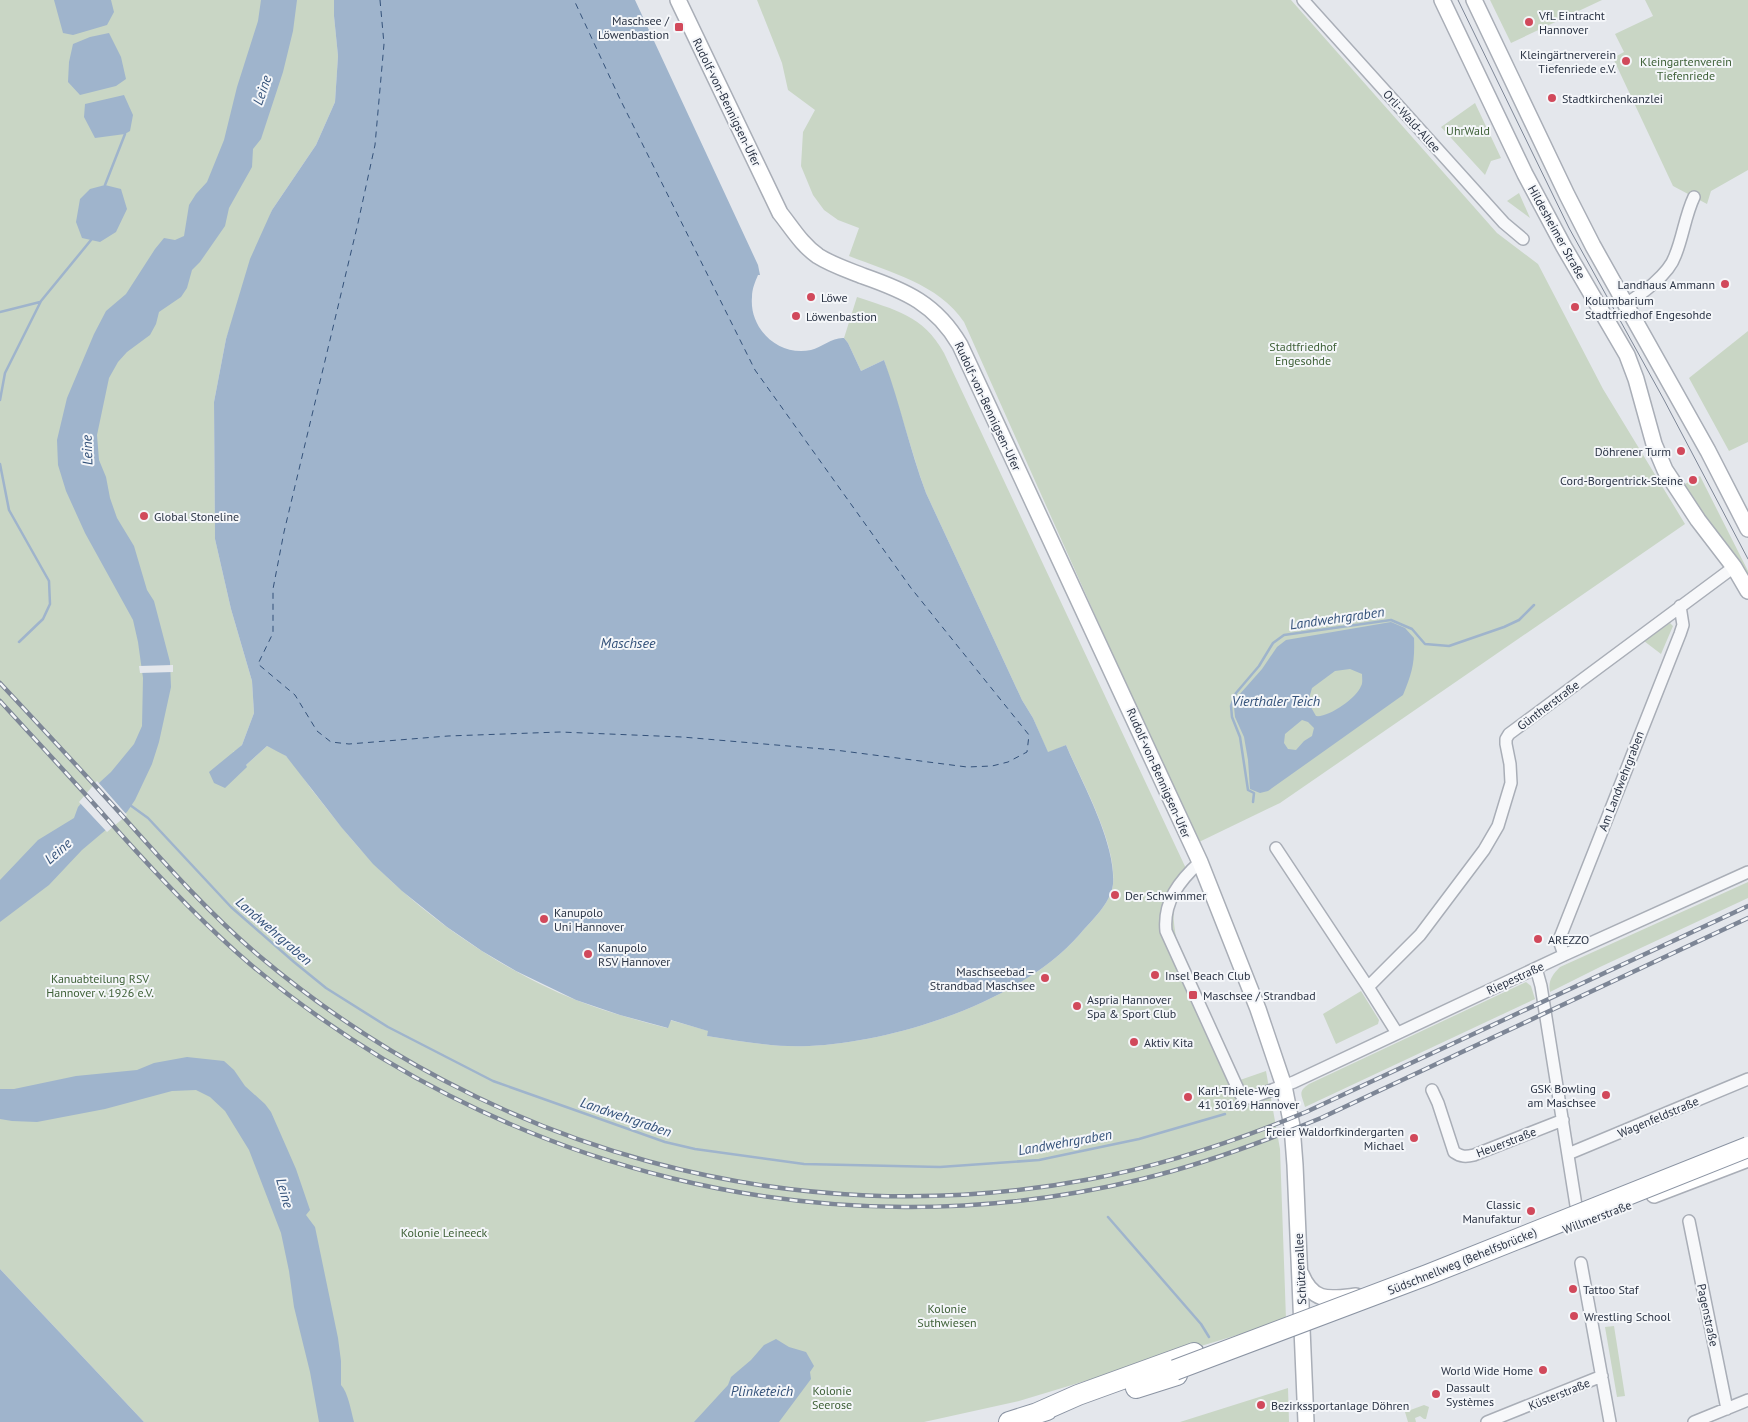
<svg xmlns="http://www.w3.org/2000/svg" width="1748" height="1422" viewBox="0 0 1748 1422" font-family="'PT Sans',sans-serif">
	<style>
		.green { fill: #c9d6c5 }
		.water { fill: #9fb4cc; fill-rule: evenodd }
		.pier { fill: #e4e7ec }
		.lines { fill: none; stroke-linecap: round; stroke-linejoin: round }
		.stream { stroke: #9fb4cc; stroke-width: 2.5 }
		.ferry { stroke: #34527a; stroke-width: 1; stroke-dasharray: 6 5; stroke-linecap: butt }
		.street-casing { stroke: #a9aeb7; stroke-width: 14 }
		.secondary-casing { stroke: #a9aeb7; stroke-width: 18 }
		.highway-casing { stroke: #8b94a3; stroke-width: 22 }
		.street { stroke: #f7f8fa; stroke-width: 11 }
		.secondary { stroke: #fff; stroke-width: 15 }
		.highway { stroke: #fff; stroke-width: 20 }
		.tram { stroke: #7d8696; stroke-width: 1 }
		.rail-casing { stroke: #7d8696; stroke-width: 4.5 }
		.rail { stroke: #f4f6f9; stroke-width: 2.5; stroke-dasharray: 8; stroke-linecap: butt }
		.highway-bridge-casing { stroke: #8b94a3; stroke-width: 22; stroke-linecap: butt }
		.highway-bridge { stroke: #fff; stroke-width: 20 }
		.poi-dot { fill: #d1495b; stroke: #f4f6f9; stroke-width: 2 }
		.labels { text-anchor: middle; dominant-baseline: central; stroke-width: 4; stroke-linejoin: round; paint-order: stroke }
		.poi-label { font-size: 12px; fill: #2b3445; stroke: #f4f6f9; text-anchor: start }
		.park-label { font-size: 12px; fill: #3f6138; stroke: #f4f6f9 }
		.street-label { font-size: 12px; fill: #2b3445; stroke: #f4f6f9 }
		.water-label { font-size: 14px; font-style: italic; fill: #34527a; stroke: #f4f6f9 }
	</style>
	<rect width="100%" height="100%" fill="#e4e7ec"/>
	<path class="green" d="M0,0h334v16l4,40 -3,46 -19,43 -44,65 -46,129 -12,63 1,137 16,70 21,72 2,32 -12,32 -7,7 -2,-1 14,15 -1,-1 21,-19c6,3 15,6 20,11 9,9 17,22 25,33 20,25 39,50 61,73 53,55 132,109 203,137 30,12 61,20 91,28l3,-8 39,11 -2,5c34,5 68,12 102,10 87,-4 213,-45 271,-112 12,-14 31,-31 33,-50 4,-40 -31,-102 -47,-139l-18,8 -15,-35 -11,-18 -96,-207 -7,-20 -35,-113 -23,11 -13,-28 -4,-5 13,-41c38,13 66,18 87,56l246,524c-17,23 -19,31 -14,60l64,143 26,-9 14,78 6,170 -32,11 -235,71 -95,21h-780l-144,-153z
		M757,0h534l206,233 41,31 65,125 82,135 -405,279 -83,40 -233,-521c-25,-38 -75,-50 -115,-66l10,-28 -21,-8 -14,-10 -11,-15 -12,-29 2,-34 12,-22 -27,-20 -6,-27z
		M1490,0h112l-91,43z
		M1645,0h103v170l-37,21 -4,13 -34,-18 -60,-128 11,-6 -9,-18 38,-18z
		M1475,103l26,55 -10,3 -6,14 -44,-48z
		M1519,193l11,25 -23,-17z
		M1748,331v111l-19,9 -40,-73z
		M1700,476l48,95v8l-69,-92z
		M1670,623l3,3 -12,28 -17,-13z
		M1748,882v16l-148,69 -50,25c-2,-11 2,-17 10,-25z
		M1526,982l5,4 4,13 -230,108c-3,-12 -8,-15 4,-23z
		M1361,991l18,29 -1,4 -42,20 -13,-30z
		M1614,1326l11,70 -8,1 -12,-70z
		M1288,1388l1,34h-109z
		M1424,1405l5,2 -3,12h-2l-4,-3 -5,2 1,4h-8l-3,-10z"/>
	<path class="water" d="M54,0h57l3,12 -7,13 -34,10 -10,-2z
		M261,0h36l-4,31 -10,41 -22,67 -8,10 -1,18 -23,41 -4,18 -25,36 -8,8 -5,18 -6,9 -22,15 -3,12 -6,11 -23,17 -9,10 -9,16 -12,57 2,25 7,17 4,21 7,20 17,28 13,44 7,11 16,61 1,25 -12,55 -7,22 -17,36 -8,12 -45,38 -33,35 -49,37v-42l38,-40 36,-22 4,-11 22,-25 11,-10 23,-28 8,-18 1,-48 -5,-36 -5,-22 -48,-87 -19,-42 -8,-26 -1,-25 10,-42 27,-64 12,-23 20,-17 29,-45 9,-11 11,2 9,-4 5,-31 7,-11 11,-12 17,-42 13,-53 21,-66z
		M334,0h301l123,265 2,10h-2c-3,7 -6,14 -6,22 -3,32 27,60 59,53 11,-3 22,-13 33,-12l4,5 13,28 23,-11c16,44 26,90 42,133l96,207 11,18 15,34 18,-7c16,38 50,98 47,139 -2,19 -21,36 -33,50 -58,67 -184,108 -271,112 -34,2 -68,-5 -102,-10l1,-5 -37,-11 -3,8 -48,-13 -44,-15 -60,-29 -34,-20 -35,-24 -45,-36 -29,-27 -31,-36 -56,-72 -19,-10 -21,19 1,2 -22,21 -11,-5 -5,-11 33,-27 12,-32 -2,-32 -21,-72 -16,-70 -1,-137 12,-63 24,-80 22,-49 44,-65 19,-43 3,-46 -4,-40z
		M109,33l12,24 5,22 -10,7 -36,9 -12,-13 1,-20 4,-18 17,-7z
		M124,95l9,20 -3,16 -5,3 -30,4 -11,-21 1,-13z
		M105,185l16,4 6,20 -11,23 -16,10 -18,-4 -6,-16 4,-23 10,-10z
		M1391,622l14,6 9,10c1,25 -2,35 -11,57l-135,96 -8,2 -10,-4 -2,-29 -4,-23 -9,-20 -1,-10 5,-12 23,-26 15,-22 9,-7zM1350,669l12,5c0,4 1,9 -1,12 -4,12 -33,32 -45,30l-8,-14 4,-14 23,-17zM1302,720l6,2 6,6 -2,8 -8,5 -8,9 -8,-1 -4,-6 1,-9z
		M187,1057l37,4 10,9 11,16 20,18 6,8 25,57 14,41 -4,5 9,12 23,111 3,23v24c7,7 10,26 13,37h-35l-9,-50 -16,-65 -5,-36 -8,-38 -32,-83 -24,-39 -15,-14 -14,-7 -24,1 -67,18 -68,13 -25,-1 -12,-2v-30h14l62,-13 61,-6 17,-7z
		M0,1269l144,153h-144z
		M776,1339l13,8 17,5 8,14 -4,6 1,7 -32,43h-85l34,-37 3,-8 20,-17 13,-15z"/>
	<path class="pier" d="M173,665v7l-33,1 -1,-7z
		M97,781l30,34 -20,17 -28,-30z"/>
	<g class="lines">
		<path class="stream" d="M105,185l20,-51
			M0,312l40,-10
			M0,400l5,-27 36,-72 50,-61
			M0,464l9,46 40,71 1,23 -7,15 -24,23
			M1253,802l1,-9 -6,-3 -8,-53 -8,-20 -1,-11 5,-13 23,-27 14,-23 11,-8 107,-15 21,9 13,15 24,2 55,-19 15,-7 15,-15
			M130,805l18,13 83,89 63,55 32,26 62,39 105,54 172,61 30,7 109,15 136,3 99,-7 100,-21 86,-25
			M1108,1217l93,107 8,13"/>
		<path class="ferry" d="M380,0l4,44 -9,101 -17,78 -74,309 -11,57v44l-15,31 37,31 22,36 14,11 18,2 99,-8 112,-4 122,5 153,13 132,17 25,-1 16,-4 19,-10 2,-17 -118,-147 -156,-218 -135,-271 -46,-99"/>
		<g class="street-casing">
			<path id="street" d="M1303,0l201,223 19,16
				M1625,304c16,-9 44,-30 50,-48 8,-19 10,-40 19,-59
				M1276,848l92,139
				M1200,862c-21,19 -37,40 -34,69l71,156 4,8 9,3 44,-16 270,-127 184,-83
				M1564,955l-5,-15 121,-306 3,-9 -3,-19
				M1536,968l5,18 37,232
				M1397,1033l-29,-46 52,-52 64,-85 14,-24 13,-43 -1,-19 -4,-20v-5l3,-5 225,-167
				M1432,1090l6,13 16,49c7,5 12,5 20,3l89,-35
				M1568,1154l180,-75
				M1689,1221l38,188
				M1581,1263l29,159
				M1487,1422l115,-46
				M1694,1422l54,-22"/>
		</g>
		<g class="secondary-casing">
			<path id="secondary" d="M678,0l102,213c12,15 22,32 38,43 14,9 30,14 45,20 43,15 73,28 97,69l240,517 58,147 26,77 8,40 3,39 11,257
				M1442,0l83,174 39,73 63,108 9,24 18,65 11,26 33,50 36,47 14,24
				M1474,0l93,195 26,51 115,205 40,78
				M1654,1195l94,-36
				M1301,1274c12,29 28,25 55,22"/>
		</g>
		<g class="highway-casing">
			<path id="highway" d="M1136,1388l41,-13
				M1035,1414l43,-19 116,-42
				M1009,1422l38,-12"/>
		</g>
		<use href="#street" class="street"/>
		<use href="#secondary" class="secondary"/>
		<use href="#highway" class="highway"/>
		<path class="tram" d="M1458,0l111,228 94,170 85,161"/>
		<g class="rail-casing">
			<path id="rail" d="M0,683c42,45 85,91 127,138 41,46 83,93 131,134 231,195 534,281 833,224 74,-14 145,-38 215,-67l442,-206
				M0,701c39,43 79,85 117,129 42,47 85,93 133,134 248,207 577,292 892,215 62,-15 121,-37 179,-61l427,-200"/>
		</g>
		<use href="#rail" class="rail"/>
		<g class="highway-bridge-casing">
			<path id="highway-bridge" d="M1175,1370l252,-95 321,-128"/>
		</g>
		<use href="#highway-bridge" class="highway-bridge"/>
	</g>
	<g class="poi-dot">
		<circle cx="1529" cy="22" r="5"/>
		<rect x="674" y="22" width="10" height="10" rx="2.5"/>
		<circle cx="1626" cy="61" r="5"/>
		<circle cx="1552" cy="98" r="5"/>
		<circle cx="1725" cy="284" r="5"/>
		<circle cx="811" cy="297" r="5"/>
		<circle cx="1575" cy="307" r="5"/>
		<circle cx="796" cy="316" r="5"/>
		<circle cx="1681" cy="451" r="5"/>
		<circle cx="1693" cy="480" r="5"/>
		<circle cx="144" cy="516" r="5"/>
		<circle cx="1115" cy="895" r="5"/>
		<circle cx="544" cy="919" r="5"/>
		<circle cx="1538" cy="939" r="5"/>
		<circle cx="588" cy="954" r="5"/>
		<circle cx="1155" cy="975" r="5"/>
		<circle cx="1045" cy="978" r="5"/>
		<rect x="1188" y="990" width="10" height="10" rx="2.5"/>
		<circle cx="1077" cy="1006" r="5"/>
		<circle cx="1134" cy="1042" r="5"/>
		<circle cx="1606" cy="1095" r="5"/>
		<circle cx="1188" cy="1097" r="5"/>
		<circle cx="1414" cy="1138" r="5"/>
		<circle cx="1531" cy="1211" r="5"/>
		<circle cx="1573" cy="1289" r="5"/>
		<circle cx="1574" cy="1316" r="5"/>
		<circle cx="1543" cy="1370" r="5"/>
		<circle cx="1436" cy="1394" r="5"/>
		<circle cx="1261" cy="1405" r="5"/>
	</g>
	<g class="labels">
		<g class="poi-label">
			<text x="1539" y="15">VfL Eintracht<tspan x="1539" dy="14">Hannover</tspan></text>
			<text x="669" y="20" text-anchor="end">Maschsee /<tspan x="669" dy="14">Löwenbastion</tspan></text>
			<text x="1616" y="54" text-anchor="end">Kleingärtnerverein<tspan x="1616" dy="14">Tiefenriede e.V.</tspan></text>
			<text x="1562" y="98">Stadtkirchenkanzlei</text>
			<text x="1715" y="284" text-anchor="end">Landhaus Ammann</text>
			<text x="821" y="297">Löwe</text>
			<text x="1585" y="300">Kolumbarium<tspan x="1585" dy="14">Stadtfriedhof Engesohde</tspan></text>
			<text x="806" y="316">Löwenbastion</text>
			<text x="1671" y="451" text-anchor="end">Döhrener Turm</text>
			<text x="1683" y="480" text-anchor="end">Cord-Borgentrick-Steine</text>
			<text x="154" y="516">Global Stoneline</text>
			<text x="1125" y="895">Der Schwimmer</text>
			<text x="554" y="912">Kanupolo<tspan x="554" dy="14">Uni Hannover</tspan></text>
			<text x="1548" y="939">AREZZO</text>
			<text x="598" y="947">Kanupolo<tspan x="598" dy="14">RSV Hannover</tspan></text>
			<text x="1035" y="971" text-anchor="end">Maschseebad –<tspan x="1035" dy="14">Strandbad Maschsee</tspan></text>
			<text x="1165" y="975">Insel Beach Club</text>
			<text x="1203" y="995">Maschsee / Strandbad</text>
			<text x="1087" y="999">Aspria Hannover<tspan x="1087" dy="14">Spa &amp; Sport Club</tspan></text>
			<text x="1144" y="1042">Aktiv Kita</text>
			<text x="1596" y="1088" text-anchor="end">GSK Bowling<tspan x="1596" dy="14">am Maschsee</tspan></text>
			<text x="1198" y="1090">Karl-Thiele-Weg<tspan x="1198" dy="14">41 30169 Hannover</tspan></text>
			<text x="1404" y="1131" text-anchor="end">Freier Waldorfkindergarten<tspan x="1404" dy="14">Michael</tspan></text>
			<text x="1521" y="1204" text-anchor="end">Classic<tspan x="1521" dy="14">Manufaktur</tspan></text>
			<text x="1583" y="1289">Tattoo Staf</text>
			<text x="1584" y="1316">Wrestling School</text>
			<text x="1533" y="1370" text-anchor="end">World Wide Home</text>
			<text x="1446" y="1387">Dassault<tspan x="1446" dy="14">Systèmes</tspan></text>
			<text x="1271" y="1405">Bezirkssportanlage Döhren</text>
		</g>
		<g class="park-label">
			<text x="1686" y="61">Kleingartenverein<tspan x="1686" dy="14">Tiefenriede</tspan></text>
			<text x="1468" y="130">UhrWald</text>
			<text x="1303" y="346">Stadtfriedhof<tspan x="1303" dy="14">Engesohde</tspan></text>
			<text x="100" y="978">Kanuabteilung RSV<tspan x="100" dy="14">Hannover v. 1926 e.V.</tspan></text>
			<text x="444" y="1232">Kolonie Leineeck</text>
			<text x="947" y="1308">Kolonie<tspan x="947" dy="14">Suthwiesen</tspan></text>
			<text x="832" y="1390">Kolonie<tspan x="832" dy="14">Seerose</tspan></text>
		</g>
		<g class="street-label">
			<text transform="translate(727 102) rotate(64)">Rudolf-von-Bennigsen-Ufer</text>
			<text transform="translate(1412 121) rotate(48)">Orli-Wald-Allee</text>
			<text transform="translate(1557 232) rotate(61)">Hildesheimer Straße</text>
			<text transform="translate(988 406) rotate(65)">Rudolf-von-Bennigsen-Ufer</text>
			<text transform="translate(1548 705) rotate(-37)">Güntherstraße</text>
			<text transform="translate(1159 773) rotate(66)">Rudolf-von-Bennigsen-Ufer</text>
			<text transform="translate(1621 781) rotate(-69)">Am Landwehrgraben</text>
			<text transform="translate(1515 978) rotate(-25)">Riepestraße</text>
			<text transform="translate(1658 1117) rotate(-23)">Wagenfeldstraße</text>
			<text transform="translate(1506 1142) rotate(-21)">Heuerstraße</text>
			<text transform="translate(1597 1217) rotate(-21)">Willmerstraße</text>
			<text transform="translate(1462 1261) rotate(-22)">Südschnellweg (Behelfsbrücke)</text>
			<text transform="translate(1300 1269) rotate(-93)">Schützenallee</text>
			<text transform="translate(1708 1315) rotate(78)">Pagenstraße</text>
			<text transform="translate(1559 1394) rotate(-22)">Küsterstraße</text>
		</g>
		<g class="water-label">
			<text transform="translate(262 90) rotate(-71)">Leine</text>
			<text transform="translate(87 450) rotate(-92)">Leine</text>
			<text transform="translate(1337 618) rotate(-8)">Landwehrgraben</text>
			<text x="628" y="643">Maschsee</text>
			<text x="1276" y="701">Vierthaler Teich</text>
			<text transform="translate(58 851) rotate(-41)">Leine</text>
			<text transform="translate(274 931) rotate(41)">Landwehrgraben</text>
			<text transform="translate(626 1117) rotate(19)">Landwehrgraben</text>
			<text transform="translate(1065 1142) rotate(-10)">Landwehrgraben</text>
			<text transform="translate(285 1193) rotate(74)">Leine</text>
			<text x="762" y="1391">Plinketeich</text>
		</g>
	</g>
</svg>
